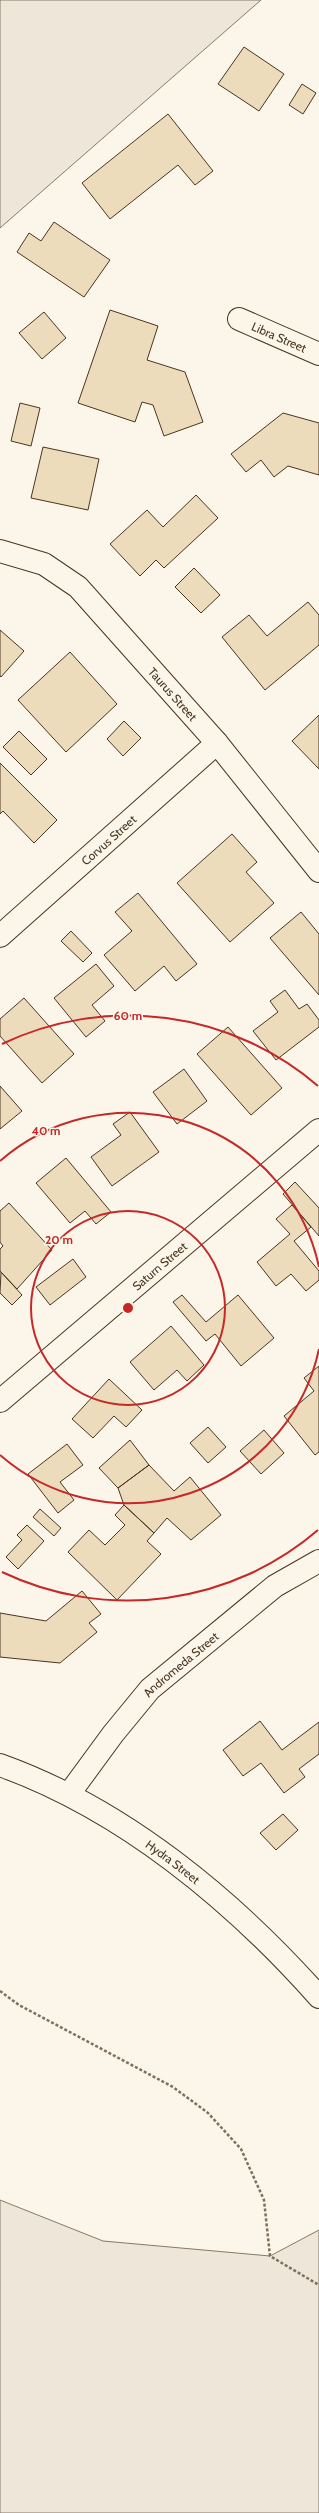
<svg xmlns="http://www.w3.org/2000/svg" width="319" height="2513" viewBox="0 0 319 2513" font-family="Cabin,sans-serif">
	<style>
		.green { fill: #ede6d9; stroke: #887966 }
		.building { fill: #ecdcbc; stroke: #4a3520 }
		.lines { fill: none; stroke-linecap: round; stroke-linejoin: round }
		.minor-casing { stroke: #4a3520; stroke-width: 24 }
		.path { stroke: #7f6f5c; stroke-width: 2.5; stroke-dasharray: 3 2; stroke-linecap: butt }
		.minor { stroke: #fbf6e9; stroke-width: 22 }
		.ring { fill: none; stroke: #c62828; stroke-width: 2 }
		.labels { text-anchor: middle; dominant-baseline: central; stroke-width: 3; stroke-linejoin: round; paint-order: stroke }
		.street-label { font-size: 12px; fill: #4a3520; stroke: #fbf6e9 }
		.centre { fill: #c62828; stroke: #fbf6e9; stroke-width: 2 }
		.ring-label { font-size: 12px; text-anchor: middle; font-weight: bold; fill: #c62828; stroke: #fbf6e9; stroke-width: 3; stroke-linejoin: round; paint-order: stroke }
	</style>
	<rect width="100%" height="100%" fill="#fbf6e9"/>
	<path class="green" d="M0,0h261l-261,228z
		M0,2200l103,41 167,15 49,-26v283h-319z"/>
	<path class="building" d="M244,47l40,27 -25,37 -41,-27z
		M302,84l14,9 -13,21 -14,-9z
		M168,114l45,57 -18,14 -17,-20 -68,54 -28,-36z
		M54,222l56,38 -26,37 -67,-45 12,-19 12,8z
		M110,310l48,16 -11,34 38,12 18,50 -39,14 -11,-31 -11,-3 -7,20 -57,-19z
		M44,312l22,26 -24,21 -23,-26z
		M20,403l20,5 -9,38 -20,-5z
		M283,413l36,10v52l-31,-9 -14,11 -13,-17 -15,12 -15,-18z
		M43,447l56,12 -11,51 -57,-12z
		M196,495l22,23 -54,50 -8,-8 -16,16 -30,-32 37,-34 16,17z
		M194,568l26,27 -19,18 -26,-26z
		M308,602l11,13v30l-54,45 -43,-53 27,-22 18,21z
		M0,630l24,21 -23,26 -1,-1z
		M70,652l47,52 -51,48 -48,-52z
		M319,715v54l-27,-28z
		M124,721l17,17 -18,18 -16,-17z
		M19,731l28,28 -16,16 -28,-28z
		M0,763l57,57 -23,23 -31,-32 -3,3z
		M232,834l25,28 -11,10 28,31 -44,39 -53,-59z
		M138,893l59,71 -21,17 -12,-15 -29,25 -31,-36 28,-24 -17,-19z
		M301,912l18,22v61l-49,-57z
		M71,931l21,22 -9,9 -22,-21z
		M96,964l18,22 -22,19 13,16 -19,16 -32,-39z
		M285,990l14,19 8,-5 12,16v7l-43,33 -23,-29 25,-19 -8,-11z
		M24,998l50,56 -32,29 -42,-47v-17z
		M228,1027l54,61 -31,27 -54,-61z
		M184,1069l23,32 -30,23 -24,-32z
		M0,1086l22,25 -22,18z
		M130,1112l29,40 -47,34 -21,-29 30,-22 -8,-11z
		M66,1158l45,54 -15,12 -11,-13 -15,12 -34,-40z
		M295,1182l24,26v28l-36,-42z
		M9,1203l43,47 -35,39 -17,-18v-22l3,-3 -3,-4v-31z
		M292,1205l19,22 -17,14 25,30v9l-13,11 -15,-17 -15,12 -19,-24 33,-28 -14,-15z
		M73,1259l13,18 -36,28 -14,-18z
		M1,1272l21,23 -10,10 -12,-12z
		M182,1295l24,27 32,-27 36,43 -33,28 -26,-32 -9,7 -33,-39z
		M171,1326l33,39 -17,16 -10,-11 -23,20 -24,-28z
		M319,1366v86l-4,3 -31,-39 30,-25 -10,-13z
		M109,1379l33,31 -16,17 -12,-11 -21,22 -21,-19z
		M208,1427l18,20 -18,16 -18,-20z
		M264,1430l20,23 -23,21 -21,-23z
		M130,1440l19,25 -31,23 -19,-20z
		M67,1444l16,21 -23,17 14,18 -16,13 -30,-39z
		M149,1465l25,26 16,-14 31,38 -30,25 -24,-22 -13,15 -30,-28 -6,-17z
		M124,1505l30,28 -7,8 14,13 -44,46 -49,-48 21,-22 16,15 20,-20 -10,-10z
		M40,1509l21,19 -7,8 -21,-19z
		M27,1525l17,16 -26,28 -12,-12 16,-17 -5,-5z
		M82,1591l19,23 -12,9 8,9 -37,31 -60,-6v-44l46,8z
		M260,1721l22,29 37,-28v32l-20,15 6,8 -21,16 -23,-30 -18,13 -20,-26z
		M283,1814l15,16 -22,20 -16,-17z"/>
	<g class="lines">
		<g class="minor-casing">
			<g id="minor">
				<path id="s1" d="M239,319l80,35"/>
				<path id="s2" d="M0,551l44,13 34,23 139,156 102,128"/>
				<path id="s3" d="M0,936l217,-193"/>
				<path id="s4" d="M0,1401l319,-271"/>
				<path id="s5" d="M0,1765c123,44 233,135 319,232"/>
				<path id="s6" d="M69,1794l44,-60 37,-45 125,-103 44,-25"/>
			</g>
		</g>
		<path class="path" d="M0,1991l19,14 154,82 35,26 33,36 23,51 6,56 49,29"/>
		<use href="#minor" class="minor"/>
	</g>
	<g class="ring">
		<circle cx="128" cy="1308" r="97"/>
		<path d="M319 1349A195 195 0 0 1 0 1455M0 1161A195 195 0 0 1 319 1267"/>
		<path d="M318 1530A292 292 0 0 1 2 1572M2 1044A292 292 0 0 1 318 1086"/>
	</g>
	<g class="labels">
		<g class="street-label">
			<text stroke="none"><textPath href="#s1" startOffset="44">Libra Street</textPath></text>
			<text stroke="none"><textPath href="#s2" startOffset="230">Taurus Street</textPath></text>
			<text stroke="none"><textPath href="#s3" startOffset="145">Corvus Street</textPath></text>
			<text stroke="none"><textPath href="#s4" startOffset="209">Saturn Street</textPath></text>
			<text stroke="none"><textPath href="#s6" startOffset="172">Andromeda Street</textPath></text>
			<text stroke="none"><textPath href="#s5" startOffset="199">Hydra Street</textPath></text>
		</g>
	</g>
	<circle cx="128" cy="1308" r="6" class="centre"/>
	<g class="ring-label">
		<text x="128" y="1020">60 m</text>
		<text x="46" y="1135">40 m</text>
		<text x="59" y="1244">20 m</text>
	</g>
</svg>
